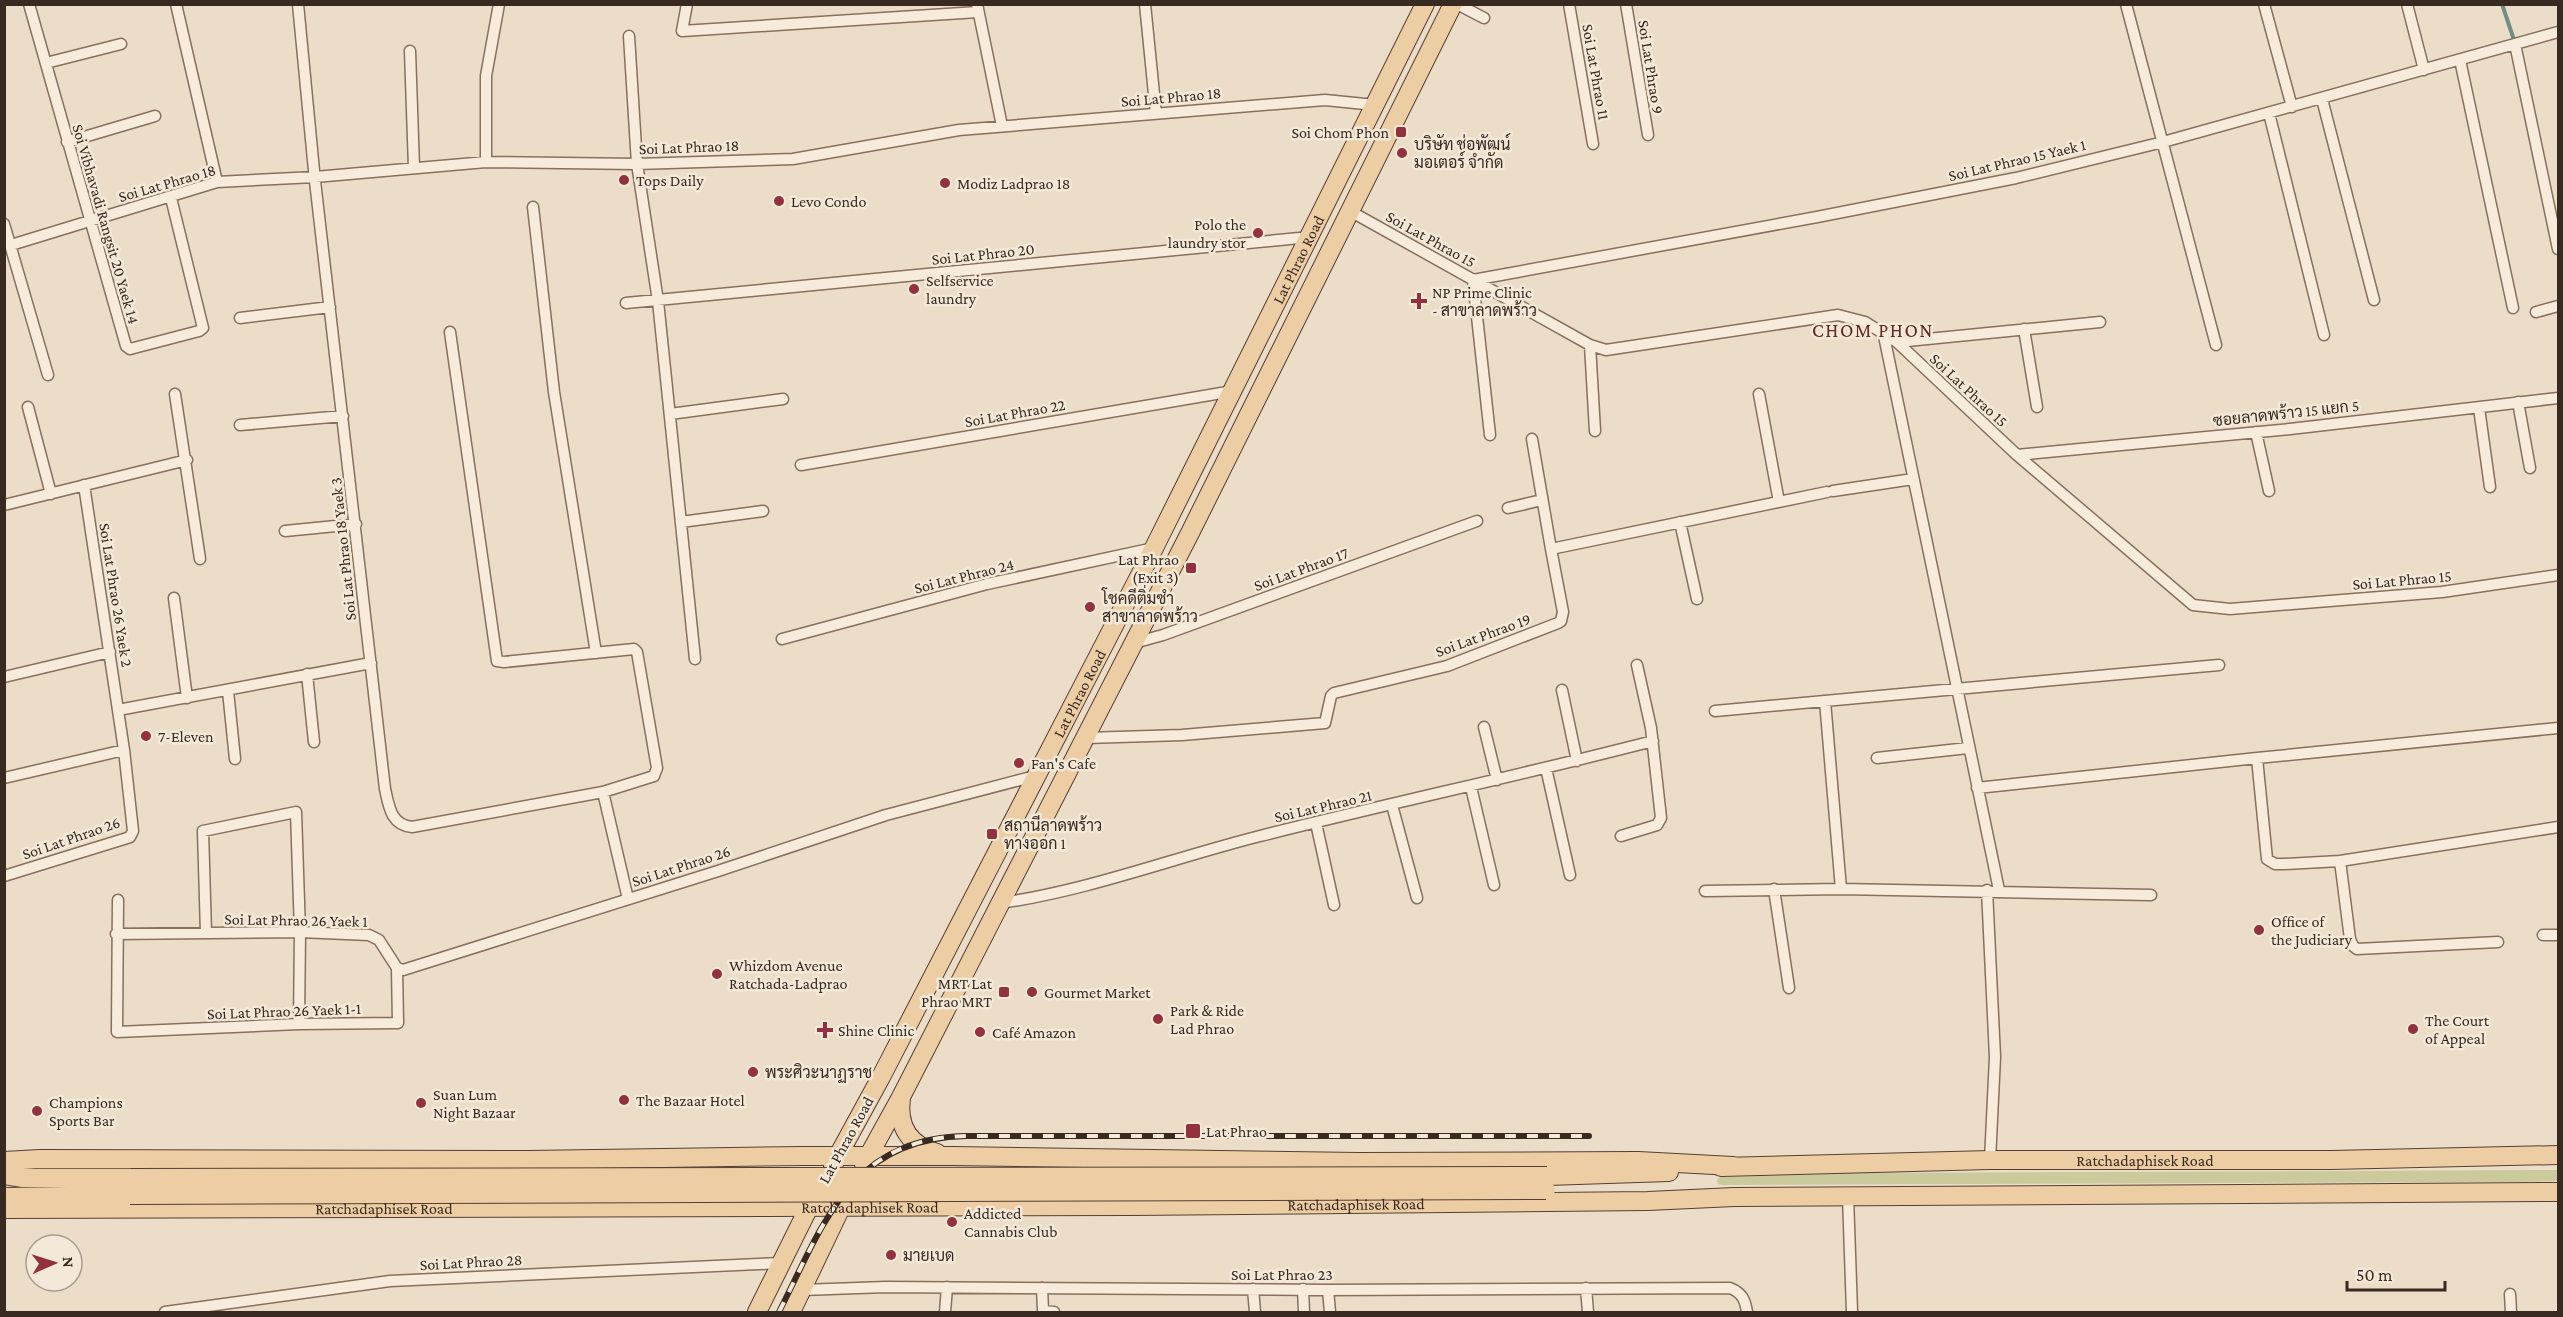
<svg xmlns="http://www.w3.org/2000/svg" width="2563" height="1317" viewBox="0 0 2563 1317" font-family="'Crimson Pro',Sarabun,serif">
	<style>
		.green { fill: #caca9d }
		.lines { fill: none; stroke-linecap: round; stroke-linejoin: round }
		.stream { stroke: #708f84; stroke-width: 4 }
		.street-casing { stroke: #886f5e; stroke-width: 13 }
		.primary-casing { stroke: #563f32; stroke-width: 20 }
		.street { stroke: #f7ecdc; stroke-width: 10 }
		.primary { stroke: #eccda4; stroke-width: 18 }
		.rail-casing { stroke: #392a21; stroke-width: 6 }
		.rail { stroke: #f4e9d8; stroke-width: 4; stroke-dasharray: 11; stroke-linecap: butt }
		.primary-bridge-casing { stroke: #563f32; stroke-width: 20; stroke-linecap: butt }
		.primary-bridge { stroke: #eccda4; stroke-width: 18 }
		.poi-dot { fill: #93323e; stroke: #f4e9d8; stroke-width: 2 }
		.labels { text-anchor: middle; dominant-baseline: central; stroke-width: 5; stroke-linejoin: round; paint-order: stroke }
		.street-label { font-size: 16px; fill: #392a21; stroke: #f4e9d8 }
		.poi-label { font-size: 16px; fill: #392a21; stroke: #f4e9d8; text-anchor: start }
		.quarter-label { font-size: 20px; letter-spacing: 1.5px; fill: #632923; stroke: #f4e9d8 }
	</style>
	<rect width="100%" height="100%" fill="#ecddc9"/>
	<path class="green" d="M2558,1170v11l-41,1 -795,3 -4,-1 -1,-4 3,-3 133,-4z"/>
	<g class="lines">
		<path class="stream" d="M2502,4l12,36"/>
		<g class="street-casing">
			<path id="street" d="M29,4l97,342 4,3 69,-18 4,-3 -32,-130
				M176,4l41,178
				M298,4l17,177 70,608c4,18 6,36 27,38l191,-35 51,-16 3,-8 -20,-116 -3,-3 -130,13 -7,-1 -47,-329
				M687,4l-5,27 296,-19
				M977,4l25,122
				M1145,4l11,110
				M1457,4l27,14
				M1569,4l24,140
				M1626,4l22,131
				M2126,4l90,341
				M2264,4l28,103
				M2407,4l17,66
				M629,36l8,128 21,137 37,358
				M2515,44l43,205
				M410,51l4,117
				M2460,60l53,248
				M46,63l75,-19
				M2322,99l52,201
				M2269,113l55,222
				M67,142l88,-26
				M486,162v-86l13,-72
				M533,207l21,185 42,261
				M1350,211l240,134 16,5 232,-35 27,7 32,20 120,113 176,150 37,4 212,-17 116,-17
				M4,224l44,151
				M11,245l206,-63 98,-5 171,-15 151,2 156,-5 166,-29 366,-30 50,5
				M626,303l684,-66
				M2536,312l22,-6
				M240,318l90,-11
				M2024,329l13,78
				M1884,336l115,554
				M1897,342l203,-20
				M1590,345l5,86
				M175,394l25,165
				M1759,394l20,108
				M2518,402l12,66
				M28,407l23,87
				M2479,408l11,79
				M670,414l113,-15
				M240,425l103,-9
				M2256,432l13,59
				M1490,435l-17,-155 344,-63 199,-39 147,-36 395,-110
				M1532,439l19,110
				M2017,455l273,-26 268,-31
				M801,465l432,-74
				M1833,491l80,-12
				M4,505l183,-45
				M1508,508l34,-8
				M681,522l82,-11
				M1680,522l17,77
				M285,531l71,-7
				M174,598l13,100
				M782,639l205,-55 167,-36
				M1134,643l29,-8 314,-114
				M307,674l7,68
				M4,677l106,-25
				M1562,690l15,71
				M228,691l7,68
				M1825,701l16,188
				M118,710l253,-47
				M1715,711l504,-46
				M1484,727l13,53
				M1086,738l96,-3 143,-12 6,-27 3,-3 113,-27 111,-43 3,-2 2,-9 -12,-63 276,-57
				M1877,758l91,-10
				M2257,758l10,101 8,5h9l56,-3
				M1546,768l24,107
				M4,778l120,-28
				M1471,787l23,98
				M1977,788l280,-30 301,-30
				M603,792l25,107
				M1392,805l25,93
				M1316,823l18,82
				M1621,836l36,-11 4,-7 -10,-90 -14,-63
				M4,876l120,-37 6,-2 3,-6 -9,-81 -40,-265
				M1774,889l15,99
				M1987,890l8,167 -5,103
				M1705,891l136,-2 310,6
				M118,900l-1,132 182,-8 99,-1 -1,-55
				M1001,903c89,-13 172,-45 259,-67 130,-33 262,-61 393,-95
				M206,933l-3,-102 93,-19 4,120 -1,92
				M116,934l184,-2 69,3 10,5 18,28 6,2 315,-99 168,-56 149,-39
				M2543,935h15
				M2498,942l-141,7 -4,-3 -3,-7 -10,-78 218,-34
				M1848,1196l4,116
				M1042,1288l1,23 11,1
				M1586,1288l2,24
				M1253,1289l2,23
				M1303,1289l1,23
				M802,1290l84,-3 442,3 402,-2c12,5 15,11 17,24
				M1328,1290l2,22
				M2510,1294l1,18
				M165,1312l225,-31 391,-18
				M945,1312l2,-25"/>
		</g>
		<g class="primary-casing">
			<g id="primary">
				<path d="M901,1098c-4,29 9,48 36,55"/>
				<path d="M4,1161l36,-2 488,1 274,-4h151l406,6 279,-1 95,5"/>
				<path d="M864,1164l37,-67 290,-566 262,-527"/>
				<path id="s1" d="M833,1165l48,-88 273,-529 271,-544"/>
				<path id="s2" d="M1721,1167l269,-7h341l227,-5"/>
				<path d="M4,1175l19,3h108"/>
				<path d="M1547,1176l122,-4"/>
				<path d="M4,1197l126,-2"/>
				<path id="s3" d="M4,1209l1127,-3 517,-5 86,-4 824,-5"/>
				<path d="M757,1312l57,-115"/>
				<path d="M791,1312l54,-113"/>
			</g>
		</g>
		<use href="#street" class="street"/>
		<use href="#primary" class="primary"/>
		<g class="rail-casing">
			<path id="rail" d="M779,1312c45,-89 71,-174 188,-176h622"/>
		</g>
		<use href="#rail" class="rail"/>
		<g class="primary-bridge-casing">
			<path id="primary-bridge" d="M131,1178l1416,-2
				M130,1195l1416,-5"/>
		</g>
		<use href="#primary-bridge" class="primary-bridge"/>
	</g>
	<g class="poi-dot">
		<rect x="1395" y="126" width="12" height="12" rx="3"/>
		<circle cx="1402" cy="153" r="6"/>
		<circle cx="624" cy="180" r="6"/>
		<circle cx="945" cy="183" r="6"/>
		<circle cx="779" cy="201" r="6"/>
		<circle cx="1258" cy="233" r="6"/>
		<circle cx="914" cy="289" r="6"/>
		<path d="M1416 292h6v6h6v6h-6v6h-6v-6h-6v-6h6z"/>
		<rect x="1185" y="562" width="12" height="12" rx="3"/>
		<circle cx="1090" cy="607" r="6"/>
		<circle cx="146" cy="736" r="6"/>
		<circle cx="1019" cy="763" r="6"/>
		<rect x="986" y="828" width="12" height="12" rx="3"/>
		<circle cx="2259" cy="930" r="6"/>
		<circle cx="717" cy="974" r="6"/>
		<rect x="998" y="986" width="12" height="12" rx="3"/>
		<circle cx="1032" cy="992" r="6"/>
		<circle cx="1158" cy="1019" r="6"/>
		<circle cx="2413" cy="1029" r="6"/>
		<path d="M822 1021h6v6h6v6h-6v6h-6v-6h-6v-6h6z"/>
		<circle cx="980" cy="1032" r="6"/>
		<circle cx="753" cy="1072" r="6"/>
		<circle cx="624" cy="1100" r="6"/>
		<circle cx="421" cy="1103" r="6"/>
		<circle cx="37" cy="1111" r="6"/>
		<rect x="1185" y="1123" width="16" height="16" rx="3"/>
		<circle cx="952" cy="1222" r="6"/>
		<circle cx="891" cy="1255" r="6"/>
	</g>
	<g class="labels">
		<g class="street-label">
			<text transform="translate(1651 67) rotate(81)">Soi Lat Phrao 9</text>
			<text transform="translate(1596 72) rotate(80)">Soi Lat Phrao 11</text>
			<text transform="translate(1171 97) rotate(-5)">Soi Lat Phrao 18</text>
			<text transform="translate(689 147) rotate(-2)">Soi Lat Phrao 18</text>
			<text transform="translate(2017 160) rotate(-13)">Soi Lat Phrao 15 Yaek 1</text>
			<text transform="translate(167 183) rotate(-16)">Soi Lat Phrao 18</text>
			<text transform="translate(106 224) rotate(74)">Soi Vibhavadi Rangsit 20 Yaek 14</text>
			<text transform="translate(1431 239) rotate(29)">Soi Lat Phrao 15</text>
			<text transform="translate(983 254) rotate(-6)">Soi Lat Phrao 20</text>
			<text stroke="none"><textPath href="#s1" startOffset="1018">Lat Phrao Road</textPath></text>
			<text transform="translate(1969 390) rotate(43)">Soi Lat Phrao 15</text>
			<text transform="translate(1015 413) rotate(-10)">Soi Lat Phrao 22</text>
			<text transform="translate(2286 413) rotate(-6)">ซอยลาดพร้าว 15 แยก 5</text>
			<text transform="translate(343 549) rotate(-96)">Soi Lat Phrao 18 Yaek 3</text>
			<text transform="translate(1301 569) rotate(-20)">Soi Lat Phrao 17</text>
			<text transform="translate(964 576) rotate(-14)">Soi Lat Phrao 24</text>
			<text transform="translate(2402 580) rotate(-5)">Soi Lat Phrao 15</text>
			<text transform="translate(116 595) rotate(81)">Soi Lat Phrao 26 Yaek 2</text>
			<text transform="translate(1483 635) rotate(-20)">Soi Lat Phrao 19</text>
			<text stroke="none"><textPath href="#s1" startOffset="532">Lat Phrao Road</textPath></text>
			<text transform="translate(1323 806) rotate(-13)">Soi Lat Phrao 21</text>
			<text transform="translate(71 838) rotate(-19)">Soi Lat Phrao 26</text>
			<text transform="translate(681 866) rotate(-18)">Soi Lat Phrao 26</text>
			<text transform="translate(296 920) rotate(1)">Soi Lat Phrao 26 Yaek 1</text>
			<text transform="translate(284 1011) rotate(-2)">Soi Lat Phrao 26 Yaek 1-1</text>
			<text transform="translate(846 1140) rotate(-61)">Lat Phrao Road</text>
			<text stroke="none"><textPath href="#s2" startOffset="424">Ratchadaphisek Road</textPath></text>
			<text stroke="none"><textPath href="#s3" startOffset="1352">Ratchadaphisek Road</textPath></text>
			<text stroke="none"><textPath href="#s3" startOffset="866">Ratchadaphisek Road</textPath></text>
			<text stroke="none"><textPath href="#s3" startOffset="380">Ratchadaphisek Road</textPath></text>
			<text transform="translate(471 1262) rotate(-3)">Soi Lat Phrao 28</text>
			<text x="1282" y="1274">Soi Lat Phrao 23</text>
		</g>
		<g class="poi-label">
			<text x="1389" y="132" text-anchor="end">Soi Chom Phon</text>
			<text x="1414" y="144">บริษัท ช่อพัฒน์<tspan x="1414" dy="18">มอเตอร์ จำกัด</tspan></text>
			<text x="636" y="180">Tops Daily</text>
			<text x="957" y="183">Modiz Ladprao 18</text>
			<text x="791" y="201">Levo Condo</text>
			<text x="1246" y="224" text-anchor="end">Polo the<tspan x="1246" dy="18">laundry stor</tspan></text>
			<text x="926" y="280">Selfservice<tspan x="926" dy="18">laundry</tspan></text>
			<text x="1432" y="292">NP Prime Clinic<tspan x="1432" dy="18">- สาขาลาดพร้าว</tspan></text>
			<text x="1179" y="559" text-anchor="end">Lat Phrao<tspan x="1179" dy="18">(Exit 3)</tspan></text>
			<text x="1102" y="598">โชคดีติ่มซำ<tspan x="1102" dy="18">สาขาลาดพร้าว</tspan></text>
			<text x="158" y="736">7-Eleven</text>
			<text x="1031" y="763">Fan's Cafe</text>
			<text x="1004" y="825">สถานีลาดพร้าว<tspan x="1004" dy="18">ทางออก 1</tspan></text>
			<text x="2271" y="921">Office of<tspan x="2271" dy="18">the Judiciary</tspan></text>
			<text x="729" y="965">Whizdom Avenue<tspan x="729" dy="18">Ratchada-Ladprao</tspan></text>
			<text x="992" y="983" text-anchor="end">MRT Lat<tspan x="992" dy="18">Phrao MRT</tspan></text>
			<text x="1044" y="992">Gourmet Market</text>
			<text x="1170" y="1010">Park &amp; Ride<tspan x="1170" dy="18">Lad Phrao</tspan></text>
			<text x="2425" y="1020">The Court<tspan x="2425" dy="18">of Appeal</tspan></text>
			<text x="838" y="1030">Shine Clinic</text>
			<text x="992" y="1032">Café Amazon</text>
			<text x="765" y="1072">พระศิวะนาฏราช</text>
			<text x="433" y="1094">Suan Lum<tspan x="433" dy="18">Night Bazaar</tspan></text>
			<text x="636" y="1100">The Bazaar Hotel</text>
			<text x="49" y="1102">Champions<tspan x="49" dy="18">Sports Bar</tspan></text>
			<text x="1206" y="1131">Lat Phrao</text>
			<text x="964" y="1213">Addicted<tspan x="964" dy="18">Cannabis Club</tspan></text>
			<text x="903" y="1255">มายเบด</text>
		</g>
		<g class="quarter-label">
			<text x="1873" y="330">CHOM PHON</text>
		</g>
	</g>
	<rect width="2563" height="1317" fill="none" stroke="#392a21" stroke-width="12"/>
	<g transform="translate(54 1263) rotate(87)"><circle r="28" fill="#f4e9d8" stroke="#a99d8f" stroke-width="1.5"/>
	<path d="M0-4.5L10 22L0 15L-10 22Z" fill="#93323e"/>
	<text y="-9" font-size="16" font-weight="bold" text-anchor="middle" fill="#392a21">N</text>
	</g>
	<path d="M2347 1281v9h98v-9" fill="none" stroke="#392a21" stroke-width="3"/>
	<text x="2356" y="1281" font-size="18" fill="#392a21" stroke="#f4e9d8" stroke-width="4.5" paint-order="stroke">50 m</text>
</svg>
